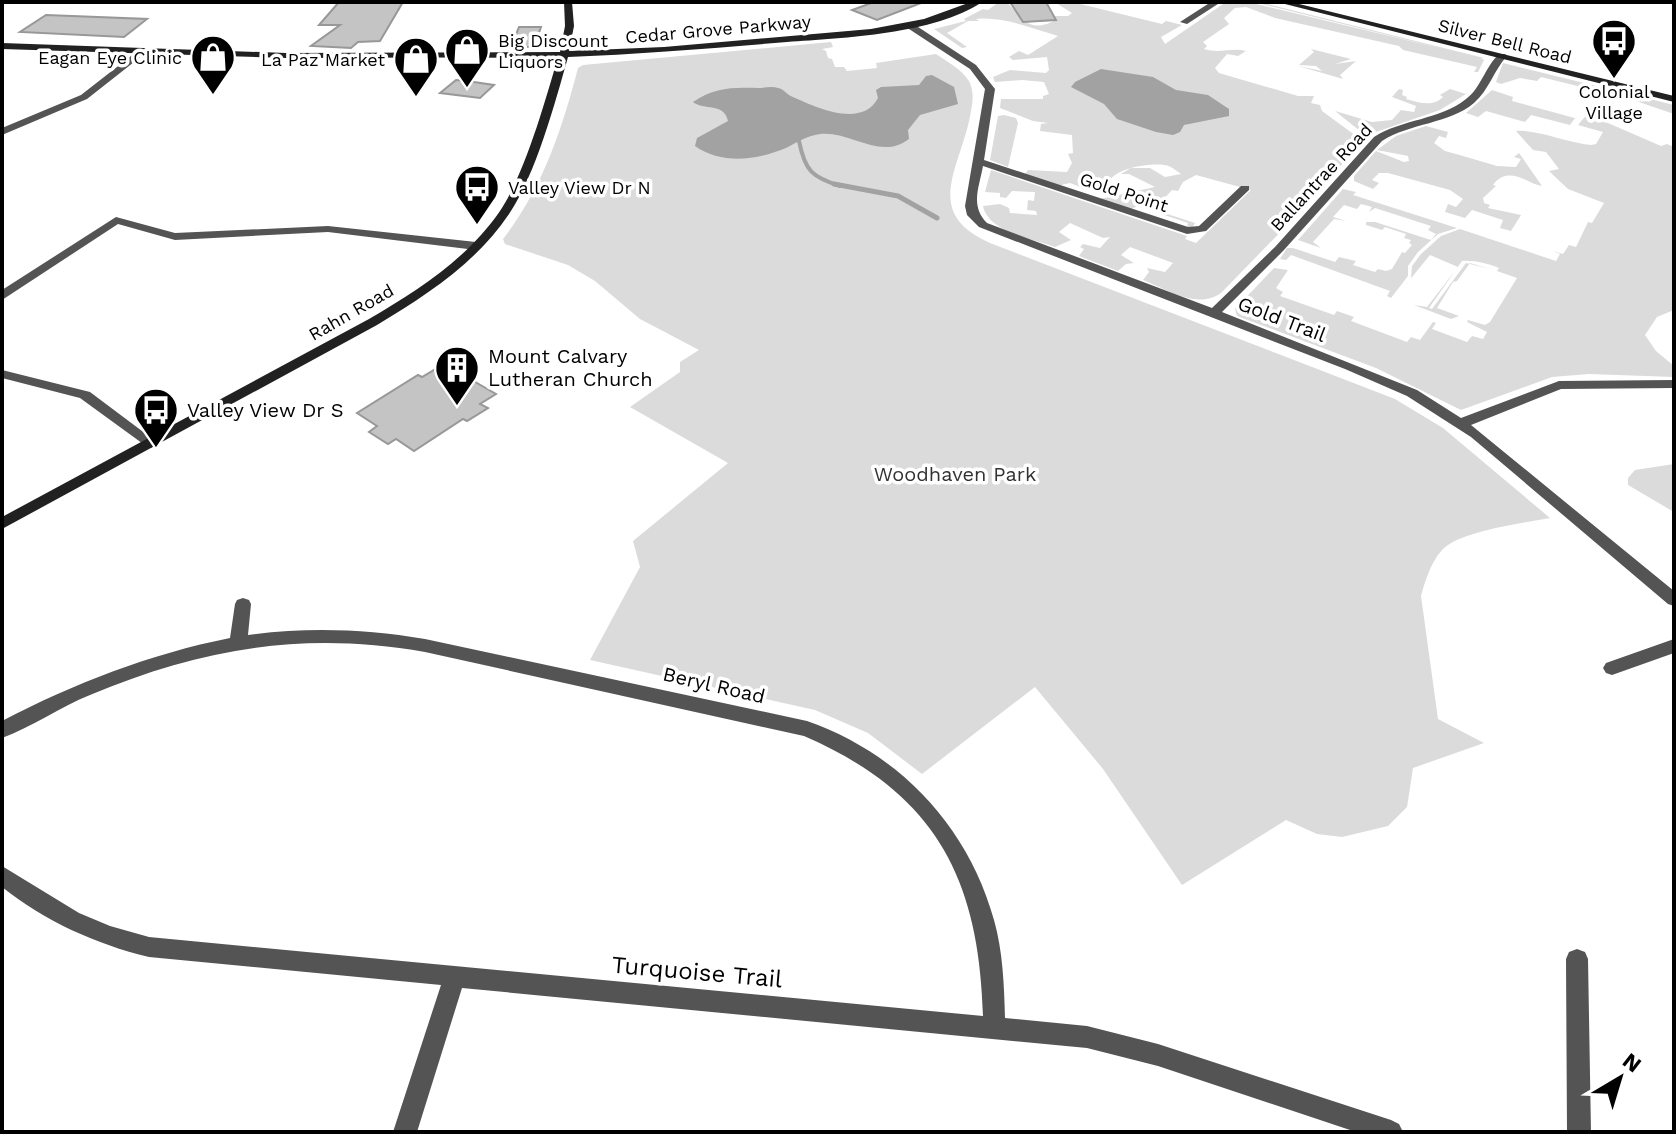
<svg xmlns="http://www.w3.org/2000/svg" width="1676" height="1134" viewBox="0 0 1676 1134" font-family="'Work Sans',sans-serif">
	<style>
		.green { fill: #dbdbdb }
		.water { fill: #a2a2a2 }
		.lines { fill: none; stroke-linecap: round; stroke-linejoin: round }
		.stream-far1 { stroke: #a2a2a2; stroke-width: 4 }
		.stream { stroke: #a2a2a2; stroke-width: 5 }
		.building { fill: #c4c4c4; stroke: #989898; stroke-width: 2 }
		.street { fill: #545454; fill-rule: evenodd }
		.secondary { fill: #212121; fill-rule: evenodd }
		.labels { text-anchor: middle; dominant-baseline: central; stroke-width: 7; stroke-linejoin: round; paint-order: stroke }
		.far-street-label { font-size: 18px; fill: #000; stroke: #fff }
		.far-poi-label { font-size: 18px; fill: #000; stroke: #fff; text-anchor: start }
		.street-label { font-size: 20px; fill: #000; stroke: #fff }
		.poi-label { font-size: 20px; fill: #000; stroke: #fff; text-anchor: start }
		.park-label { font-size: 20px; fill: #323232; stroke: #fff }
		.near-street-label { font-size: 24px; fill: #000; stroke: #fff }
	</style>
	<rect width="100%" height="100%" fill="#fff"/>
	<path class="green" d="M999,2h8c15,17 22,32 49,18l-2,-4h14l4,-3 -16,-10 16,-1 90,22 4,-3 16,4 -21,12 4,7 61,-42h22l208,50 -202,-50h5l225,56h-3l3,2 -6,12h-4l3,-5 -74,-17 -4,-4 -124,-28 -29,-11 -11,1 -11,10 5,6 -26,18 4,4 -3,3c16,5 28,-2 42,2l-8,5 -11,-2 -12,14 4,5 79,23h16l-3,7 9,2 2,6 41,30 -70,78 -71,73c-23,19 -56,-3 -79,-12l6,-8 -2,-4 18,4 8,-9 -43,-16 -9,8 13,8 -8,1 -8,7 -39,-15 5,-7 -4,-2 3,-3 17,4 10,-11 -7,1 -33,-15 -11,9 12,8 -16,7c-22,-8 -67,-15 -72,-41l17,-2 9,4 1,5 27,2 -1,-4 -9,-1 1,-10 6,1 1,-9 -23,-1 -6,7 -6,-1v-4l-15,-1 6,-22 196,66 -2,3 11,4 55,-53 -55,-15 -13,7 -5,9 -6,-1 -15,16h-4l2,4 40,13 -3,5 -5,-1 1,-4 -50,-17 -7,3 -31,-10 55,-12 -26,-13h-8l10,-6h19l15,9 16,-3c-5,-4 -12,-9 -17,-9 -13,-2 -45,2 -54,15l10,13 -18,3 8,-7 -19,-7 -8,6 -13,-5 -13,3 -32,-12 3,-4 39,2 5,-9 -4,-9 5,-1 -1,-18 -32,-4 1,-7 7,-1 -15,-2 -33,-13 1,-9h42v-3l6,-2 -5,-12 -22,-2 -27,2 -2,-5 17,-7 36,3 3,-3 -2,-13 -34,3 -4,-3 10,-6 9,4 30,-19c-27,-8 -56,-20 -82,-17l3,2h-11l-21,12 20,14 -5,1 -28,-19 32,-8 -2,-2 19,-10 5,1z
		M831,42l2,5 -11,2 4,2 2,7 4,1 3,8h9l3,4 30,-3 -1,-5 60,-9c12,8 25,15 33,27 5,10 4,20 2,30 -9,56 -51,101 19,132l405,156 48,29 107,90c-26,5 -91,13 -108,32 -11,12 -17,31 -21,46l17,123 46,24 -71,25 -6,39 -19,19 -46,11 -25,-3 -31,-14 -104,65 -79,-116 -68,-82 -113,87 -54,-41 -53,-23 -225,-50 50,-93 -7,-26 95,-78 -98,-56 50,-35v-10l19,-12 -59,-31 -45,-38 -27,-16 -63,-21 -2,-5c39,-50 59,-109 75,-171l5,-3z
		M1311,49l40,10 -16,5 21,-3 -16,14 3,4 -45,-13 24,5 -6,-5 -17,-1 15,-13z
		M1503,63l171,42v9l-44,-15 -89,-22 -4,4 -17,-3 -19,6 -5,-2z
		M1399,89l4,1 -1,5 5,2 -1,2c14,4 27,8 37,-2l-3,-2 10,-6 16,5 -26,16 -67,23 -13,-2 -25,-20 37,11 20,-2 9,-10 13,2 2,-6 -24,-9z
		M1492,90l21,7 -1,4 70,19 4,-4 6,2 -3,4 3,1 3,-5 6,2 60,26 6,-2 7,3v163l-17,7 -12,18 11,16 18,15v11l-85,-3 -37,3 -91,33 -85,-42 -139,-52 -2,-7 39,-41 14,2 -12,18 7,4 -3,4 54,19 3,-4 17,6 -3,4 56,21 4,-5 9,3 13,-18 3,1 -4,6 35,13 5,-6 11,3 4,-7 -20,-10 1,-2 17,5 5,-3 27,-44 -20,-7 2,-3c-10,-4 -25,-8 -37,-7l-33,47 3,1 34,-46 24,6 -20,-6 -13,18 -4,1 -16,26 22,8 -8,3 -37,-14 13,2 31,-40 -28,-12 -36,44 17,-21 1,-12 9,-12 20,-18 19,-7 96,32 4,-7 -7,-3 10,3 6,-9 7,2 12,-25 4,1 12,-20 -36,-14 -19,-18 10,-2 -13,-17 -13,-2 -17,-19c19,-2 53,12 75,14l5,-1 7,-12 -25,-7 4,-5 -7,-2 -5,7 -39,-10 -6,7 -39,-11 -8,6 -12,-4z
		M1004,115l12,3 2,5 -10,44 -18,-7 8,-44z
		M1426,126l22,6 -2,6 -7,-2 -5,7 11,8 18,5 34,10 19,1 5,-8 -7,-2 5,-4 23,33c-14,-2 -34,-22 -49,-1l3,1 -13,12 1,5 6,2 -2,3 33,7 -10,16 -11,-3 3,-8 -31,-10 -7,8 -20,-6 3,-8 8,3 7,-8 -13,-9 -62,-17h-9l-7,7 7,3 -6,6 -19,-8v-5l22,-25 28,11 5,-1 -1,-5 -31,-6 19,-14z
		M1343,189l13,3 -3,3 104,33 -19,6 -20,18 -10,14v10l-17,22 -4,-2 3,-5 -99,-36 -5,5 -6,-1 7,-11h6l42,14 4,-5 17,4 -3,4 22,7 3,-3 8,2 6,-2 10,-17 3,1 7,-8 -3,-2 2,-3 -7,-2 2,-4 -21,-7 -3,3 -16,-5v-3h9l56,18 5,-6 -8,-4 3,-4 -56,-18 -6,4 3,-5 -11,-3 -4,5 -13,-4 -11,12 13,4 -12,-2 -21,23 8,6 -23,-8z
		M1674,464v48l-46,-27v-7l7,-8z"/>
	<path class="water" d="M1101,69l52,8 23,13 32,5 21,14v7l-45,9 -4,7 -7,3 -17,-3 -39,-13 -13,-15 -33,-17 4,-5z
		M932,75l22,12 4,17 -38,11 -12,15 1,9c-29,22 -57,-8 -89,-5 -14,2 -22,8 -34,14 -29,12 -64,17 -91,-2l2,-8 31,-17c-4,-19 -24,-10 -35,-19 22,-15 40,-15 66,-14 6,0 13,-2 19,0 6,1 9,7 15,9 22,10 69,32 85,1l-2,-8 5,-3 38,-2 7,-9z"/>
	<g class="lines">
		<path class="stream-far1" d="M799,141c6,30 13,36 41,45"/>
		<path class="stream" d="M834,184l64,12 39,22"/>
	</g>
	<path class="building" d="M339,2h64l-23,39 -22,1 -7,6 -40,-2 29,-21h-21z
		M874,2h47v1l-44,17 -25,-10z
		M1010,2h36l10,18 -33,2z
		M46,15l101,4 -23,18 -104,-5z
		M519,27h22l-7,20h-23z
		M456,80l11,1 27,4 -14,13 -40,-5z
		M444,364l52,30 -16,10 8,4 -21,13 -4,-2 -49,32 -18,-12 -8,5 -19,-12 8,-6 -20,-13 61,-38 4,2z"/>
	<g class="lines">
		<path class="street" d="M1211,2h10l-34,22 -7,-2z
			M906,23h6l64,42 19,24 -11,71 204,67 11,-1 42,-40h8v4l-43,41 -19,3 -204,-68c-4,22 -13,40 4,57l225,85 63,-61 99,-110c28,-18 66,-17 92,-38 15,-11 19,-32 33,-45h6l2,2c-13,14 -18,34 -33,47 -25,21 -64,20 -92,38l-99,110 -61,61 195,78 44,28 98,-37 115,-1v8l-113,1 -90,36 203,166v15l-6,-2 -197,-167 -64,-41 -62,-27 -366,-142 -12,-12 -2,-9 20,-117 -15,-20 -64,-42z
			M140,49l8,2 -61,48 -85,36v-7l79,-33z
			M116,217l59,16 153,-7 148,16 6,4 -6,4 -148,-18 -153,8 -57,-16 -116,76v-10z
			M2,370l88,22 68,51 -7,5 -5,-2 -66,-48 -78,-20z
			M243,598l6,2 2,4 -3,31c60,-8 117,-6 177,4l382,82c92,32 161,105 187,199 9,32 10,65 11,98l82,8 71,18 233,76 8,4 4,8h-47l-198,-66 -71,-18 -625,-60 -45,144h-24l48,-147 -292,-28c-54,-13 -104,-36 -147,-70v-21l77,47 31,13 39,11 834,79c-4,-139 -48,-223 -179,-280l-379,-84c-121,-21 -223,-4 -335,43 -30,12 -58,32 -88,43v-17c73,-38 148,-67 228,-83l5,-34 2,-4z
			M1674,639v14l-62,22 -6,-2 -3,-5 3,-5z
			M1577,949l8,3 3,7 3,173h-24l-1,-173 3,-7z"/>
		<path class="secondary" d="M564,2h8l2,24 -5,25 95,-4 207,-18 53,-10 47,-17h11c-47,32 -139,36 -195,40 -73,6 -146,12 -219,15 -13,46 -32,117 -59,157 -32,48 -82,81 -132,111l-375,204v-12l367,-198c48,-28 98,-60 131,-108 25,-38 45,-109 58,-154l-272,1 -284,-9v-6l284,10 274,-1 5,-26z
			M1277,2h14l383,94v6z"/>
	</g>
	<defs>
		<g id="bus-pin" transform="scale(2.3)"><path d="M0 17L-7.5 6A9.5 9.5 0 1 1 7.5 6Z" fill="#000" stroke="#fff"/><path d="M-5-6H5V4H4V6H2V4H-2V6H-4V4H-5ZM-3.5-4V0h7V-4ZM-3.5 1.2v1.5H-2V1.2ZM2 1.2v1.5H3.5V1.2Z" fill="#fff"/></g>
		<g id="shop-pin" transform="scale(2.3)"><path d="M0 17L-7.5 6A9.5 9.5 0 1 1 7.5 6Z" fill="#000" stroke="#fff"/><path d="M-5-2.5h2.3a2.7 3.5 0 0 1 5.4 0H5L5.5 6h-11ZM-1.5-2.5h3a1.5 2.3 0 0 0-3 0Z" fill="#fff"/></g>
		<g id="building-pin" transform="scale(2.3)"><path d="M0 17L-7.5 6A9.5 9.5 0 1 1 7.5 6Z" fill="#000" stroke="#fff"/><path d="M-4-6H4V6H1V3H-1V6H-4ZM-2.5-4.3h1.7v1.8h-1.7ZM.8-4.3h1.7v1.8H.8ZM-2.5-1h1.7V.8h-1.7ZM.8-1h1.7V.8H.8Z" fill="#fff"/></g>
	</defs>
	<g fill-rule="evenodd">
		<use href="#bus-pin" x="1614" y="41"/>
		<use href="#shop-pin" x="467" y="50"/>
		<use href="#shop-pin" x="213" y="57"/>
		<use href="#shop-pin" x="416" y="59"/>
		<use href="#bus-pin" x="477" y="187"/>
		<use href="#building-pin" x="457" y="368"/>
		<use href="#bus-pin" x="156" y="410"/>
	</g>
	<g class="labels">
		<g class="far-street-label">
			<text transform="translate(718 29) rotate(-5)">Cedar Grove Parkway</text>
			<text transform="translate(1505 41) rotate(14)">Silver Bell Road</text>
			<text transform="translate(1321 177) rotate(-47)">Ballantrae Road</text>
			<text transform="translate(1124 192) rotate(18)">Gold Point</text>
			<text transform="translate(351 312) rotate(-30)">Rahn Road</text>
		</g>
		<g class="far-poi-label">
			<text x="498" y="40">Big Discount<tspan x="498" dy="21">Liquors</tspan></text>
			<text x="182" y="57" text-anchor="end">Eagan Eye Clinic</text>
			<text x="385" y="59" text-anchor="end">La Paz Market</text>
			<text x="1614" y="91" text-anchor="middle">Colonial<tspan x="1614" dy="21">Village</tspan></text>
			<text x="508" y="187">Valley View Dr N</text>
		</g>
		<g class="street-label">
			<text transform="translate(1282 319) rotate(21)">Gold Trail</text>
			<text transform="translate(714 685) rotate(13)">Beryl Road</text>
		</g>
		<g class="poi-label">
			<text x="488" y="356">Mount Calvary<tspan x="488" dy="23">Lutheran Church</tspan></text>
			<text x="187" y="410">Valley View Dr S</text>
		</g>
		<g class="park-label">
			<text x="955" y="474">Woodhaven Park</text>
		</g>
		<g class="near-street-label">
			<text transform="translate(697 972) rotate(5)">Turquoise Trail</text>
		</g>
	</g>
	<rect width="1676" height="1134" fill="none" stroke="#000000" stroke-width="8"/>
	<g transform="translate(1620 1078) rotate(38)" stroke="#ffffff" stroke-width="6" paint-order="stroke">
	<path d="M0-6L14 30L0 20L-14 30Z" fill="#000000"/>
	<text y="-12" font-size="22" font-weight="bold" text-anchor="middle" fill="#000000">N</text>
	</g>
</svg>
